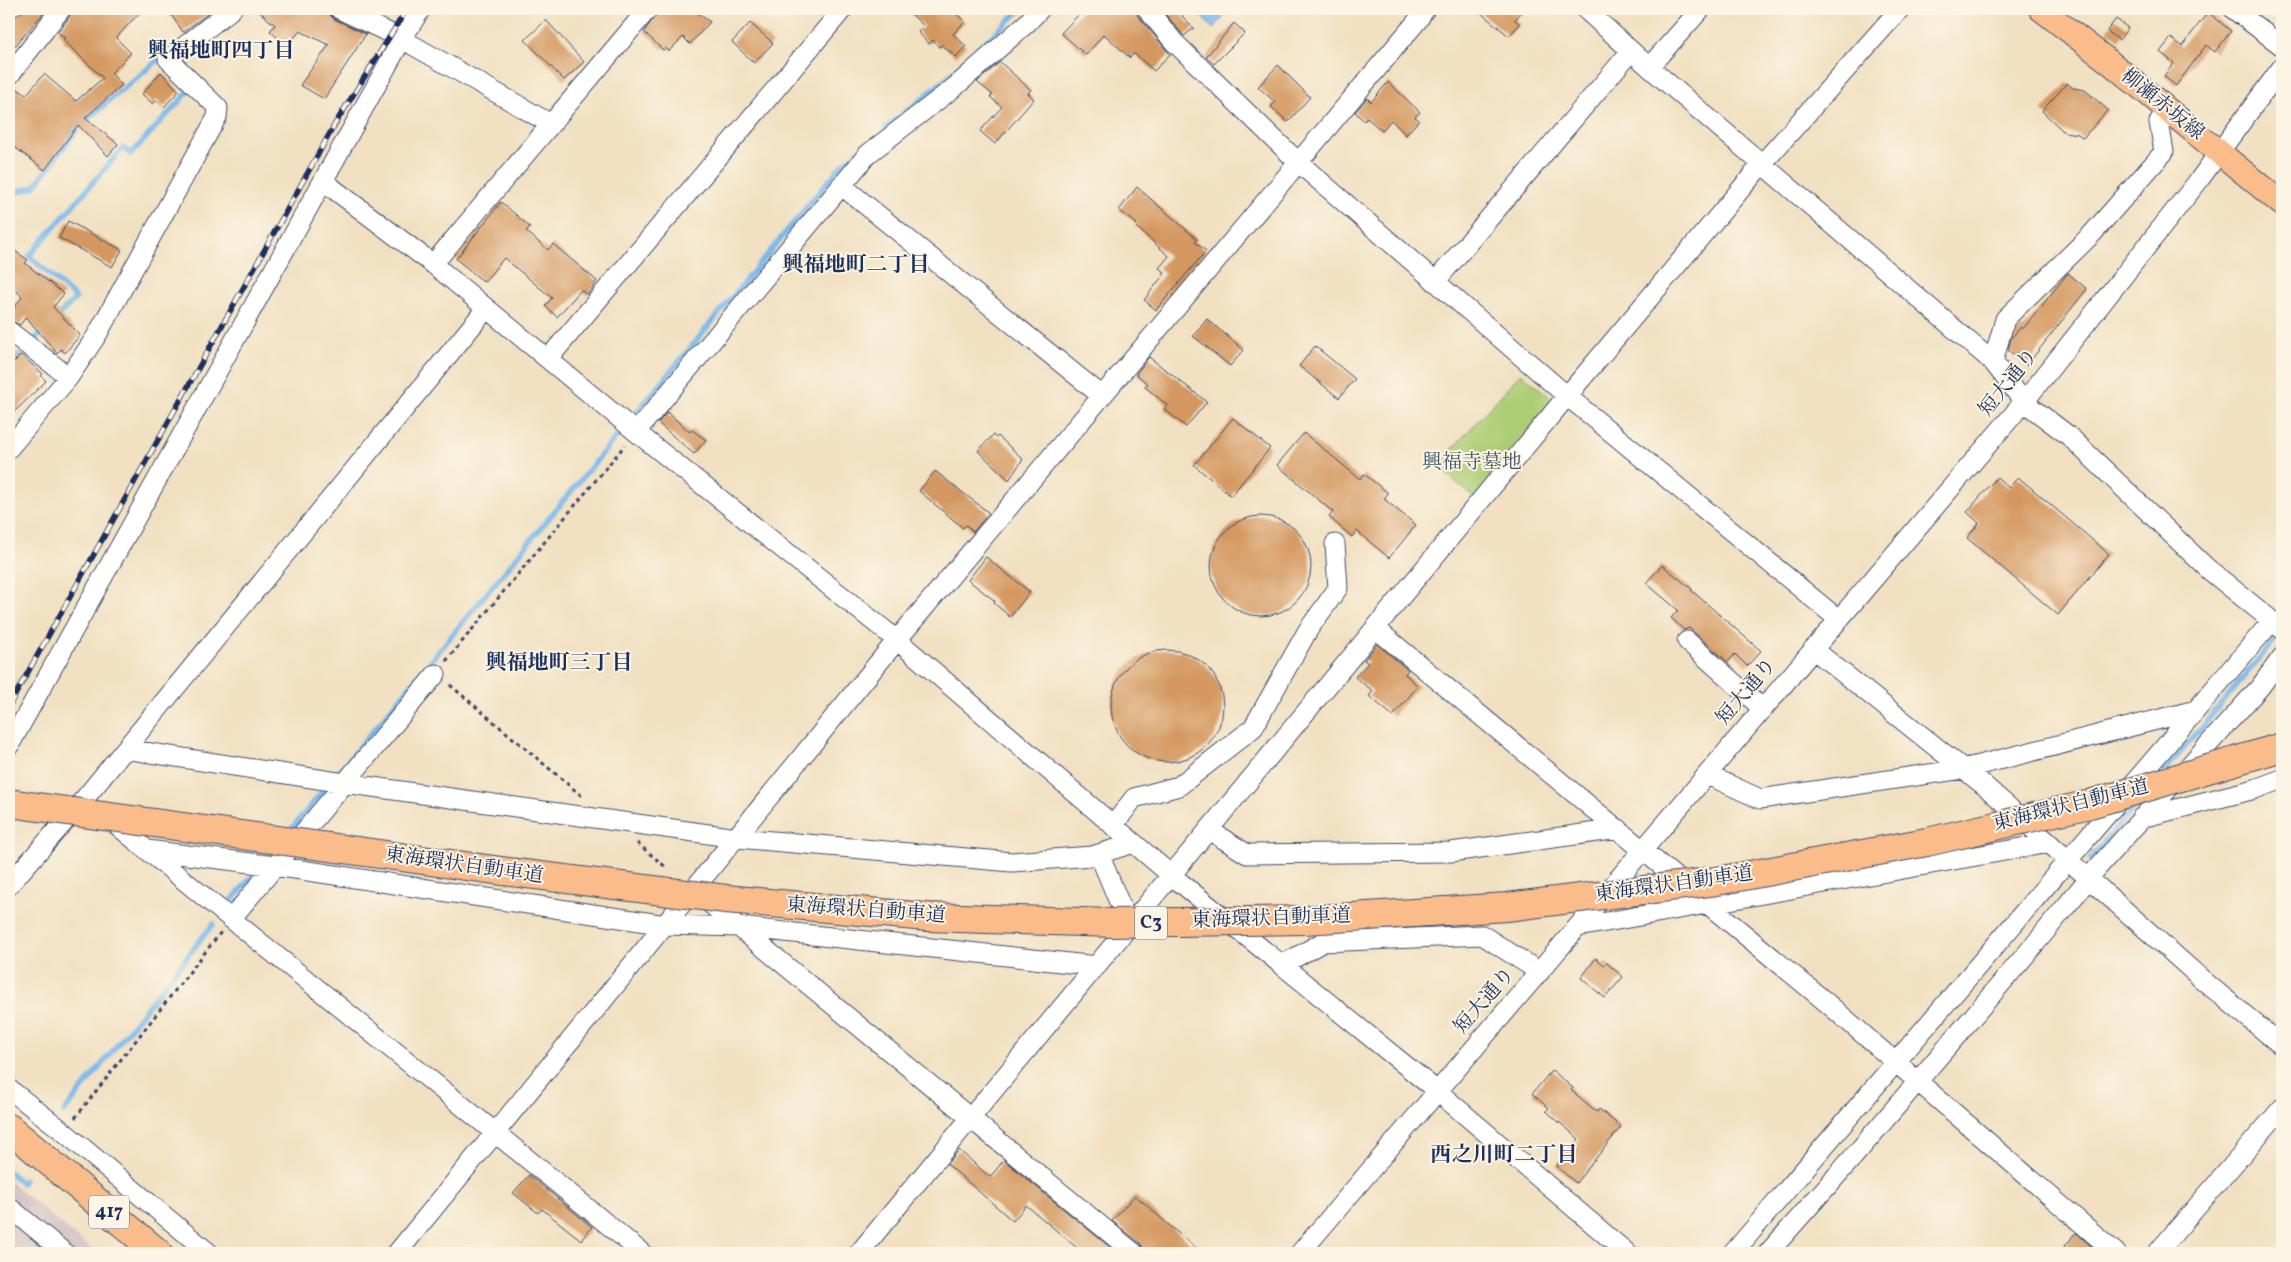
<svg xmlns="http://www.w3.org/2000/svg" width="2291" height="1262" viewBox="0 0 2291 1262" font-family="Vollkorn,'Noto Serif JP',serif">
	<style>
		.industrial { fill: #d2bec2 }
		.green { fill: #adcd74; stroke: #647e69 }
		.water { fill: #76b7eb; stroke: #4873a4 }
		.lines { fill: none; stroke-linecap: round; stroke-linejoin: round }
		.stream { stroke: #76b7eb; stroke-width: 5.5 }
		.building { fill: #d4975f }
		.minor-casing { stroke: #3b4a6d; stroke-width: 21 }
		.major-casing { stroke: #3b4a6d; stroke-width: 26 }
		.highway-casing { stroke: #3b4a6d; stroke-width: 30 }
		.path { stroke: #3b4a6d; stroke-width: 3; stroke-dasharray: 4 4; stroke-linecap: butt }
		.minor { stroke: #fff; stroke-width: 19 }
		.major { stroke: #f9bc8a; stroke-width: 24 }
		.highway { stroke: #f9bc8a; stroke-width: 28 }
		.rail-casing { stroke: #1b2f5e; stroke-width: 5.5 }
		.rail { stroke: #fcf5e5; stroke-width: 4; stroke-dasharray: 11; stroke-linecap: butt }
		.highway-bridge-casing { stroke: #3b4a6d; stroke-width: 30; stroke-linecap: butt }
		.highway-bridge { stroke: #f9bc8a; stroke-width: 28 }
		.labels { text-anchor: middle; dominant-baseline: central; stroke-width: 4; stroke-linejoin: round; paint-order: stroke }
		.shield { fill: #fcf5e5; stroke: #5e6a86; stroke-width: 1 }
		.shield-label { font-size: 19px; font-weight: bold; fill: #1b2f5e }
		.street-label { font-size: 20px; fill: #1b2f5e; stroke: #fcf5e5 }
		.park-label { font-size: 20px; fill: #405664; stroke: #fcf5e5 }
		.neighbourhood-label { font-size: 21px; font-weight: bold; fill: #1b2f5e; stroke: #fcf5e5 }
	</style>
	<rect width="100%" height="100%" fill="#fcf5e5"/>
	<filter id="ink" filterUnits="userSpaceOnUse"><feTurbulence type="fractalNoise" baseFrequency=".02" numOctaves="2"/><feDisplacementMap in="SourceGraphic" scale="10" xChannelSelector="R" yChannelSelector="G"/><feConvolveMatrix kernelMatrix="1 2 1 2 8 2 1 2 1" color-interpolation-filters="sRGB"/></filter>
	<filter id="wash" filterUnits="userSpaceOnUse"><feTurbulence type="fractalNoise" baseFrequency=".0096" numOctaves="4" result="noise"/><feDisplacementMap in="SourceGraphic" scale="20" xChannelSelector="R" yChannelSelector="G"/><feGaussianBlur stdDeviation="1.12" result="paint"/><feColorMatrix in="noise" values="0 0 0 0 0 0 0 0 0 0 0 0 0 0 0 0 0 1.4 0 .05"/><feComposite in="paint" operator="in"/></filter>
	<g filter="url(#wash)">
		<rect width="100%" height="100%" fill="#f1e0c1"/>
		<path class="industrial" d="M9,1181l87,72h-87z"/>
		<path class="green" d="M1521,373l34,28 -80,97 -38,-32z"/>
		<path class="water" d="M1190,9h26l8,8 -11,12 -17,-18 -3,3 -4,-4z"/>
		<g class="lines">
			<path class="stream" d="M886,128l56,-46 79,-73
				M9,194l25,-7 46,-62 84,-70
				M54,320l22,-22 -47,-42 94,-108 8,6 61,-66
				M9,365l35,-35
				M638,411l202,-244 22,-18
				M2165,771l117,-140
				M334,778l282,-341
				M287,834l41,-49
				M2090,859l51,-60
				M232,900l27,-32
				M64,1112l149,-188
				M9,1172l13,11 2,-3"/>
		</g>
		<g id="blocks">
			<path class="building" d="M26,9h21l-38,44v-32z
				M72,9h71l-27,29 15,15 -20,20 11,12 -37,33 33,26 -10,12 -30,-31 -33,45 -36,-27v-56l5,-1 12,9 18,-21 32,27 27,-23 -40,-38 2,-2 -7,-6 12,-16z
				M167,9h47l-31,23z
				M256,9h68l10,10 32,15 -42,65 -24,-14 29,-40 -29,-14 -13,15 -17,-15 5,-6z
				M660,9h32l18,13 -20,22 -7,-7 -14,14 -4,-3 -2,2 -19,-18z
				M906,9h45l14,13 -12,12 13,12 -10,11 -14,-12 -3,2 -6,-7 -4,4 -11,-12 6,-6z
				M1084,9h52l2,7 32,38 -16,17 -18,-16 -3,-1 -3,4 -26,-24 -18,21 -25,-22z
				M1161,9h28l-7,7 12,12 -10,8z
				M1476,9h48l-9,11 5,4 -11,12z
				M2208,12l23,19 -16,21 -9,-7 -30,41 -12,-10 10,-13 -14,-11 11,-14 11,8z
				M2116,19l12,9 -9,12 -12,-9z
				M546,20l38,42 -20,18 -39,-40z
				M750,23l23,20 -19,20 -22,-21z
				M1234,23l11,10 -31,31 -8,-7z
				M1000,62l31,28 -3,3 6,6 -39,45 -15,-13 22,-24 -12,-10 3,-2 -16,-13z
				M1278,65l32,32 -22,25 -17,-15 4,-5 -17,-15z
				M161,72l18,19 -15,16 -8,-7 -3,4 -11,-10z
				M1388,82l32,30 -5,5 4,3 -13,15 -15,-15 -9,11 -15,-13 -3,3 -9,-9 12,-14 4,4z
				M2067,83l6,5 12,2 23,20 -25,28 -5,-4 -14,-2 -22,-21z
				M1137,187l60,52 -2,3 11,9 -50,59 -12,-10 21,-27 -6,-5 10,-12 -34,-30 2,-2 -18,-14z
				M501,202l29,25 -4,4 22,19 5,-6 44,37 -10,14 -6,-5 -24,27 -12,-11 7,-8 -48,-40 -20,24 -28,-23z
				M68,221l54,29 -10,17 -53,-29z
				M9,247l19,13 -3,3 39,31 -11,13 27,28 -15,18 -4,-4 -4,4 -31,-36 -6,8 -11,-5v-6l13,-17 -13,-15z
				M2068,273l19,16 -60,76 -19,-15 3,-12 10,-11 2,2z
				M1207,319l37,31 -14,16 -37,-30z
				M1315,346l40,33 -16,19 -40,-32z
				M21,355l22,19 -2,2 5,5 -37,36v-50z
				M1149,357l58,45 -21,25 -22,-18 3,-4 -22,-18 3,-3 -12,-10z
				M667,412l23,20 2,-2 14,10 -12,14 -36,-31z
				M1233,418l37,30 -39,48 -37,-31z
				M1304,433l56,46 4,-5 24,19 -4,6 32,26 -27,33 -32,-27 -5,6 -23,-20 4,-5 -56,-47z
				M993,435l3,3 2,-2 25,23 -14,21 -31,-29z
				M935,471l54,42 -16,19 -7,-7 -3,3 -44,-37z
				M1997,477l12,11 9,-11 91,77 -51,61 -91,-77 12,-15 -12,-11z
				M1211 566a50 50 0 1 1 100 0a50 50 0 1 1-100 0Z
				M986,557l44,35 -20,25 -16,-14 1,-2 -27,-21z
				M1662,565l30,24 -1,1 70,61 -14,15 -12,-12 -7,8 -39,-34 -5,2 -13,-12 7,-8 -32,-27z
				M1377,644l31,26 -3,4 13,12 -25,30 -24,-20 4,-5 -18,-14 13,-14 -4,-3z
				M1111 706a56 56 0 1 1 112 0a56 56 0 1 1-112 0Z
				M1596,958l8,7 3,-2 16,14 -18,21 -24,-20z
				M1552,1070l21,18 -2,2 26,22 2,-3 22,18 -45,56 -20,-17 23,-27 -33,-28 3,-3 -17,-14z
				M959,1150l31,27 14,-17 113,93h-34l-57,-48 -13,16 -66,-57z
				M529,1175l63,52 -11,13 -39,-31 -4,4 -25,-20z
				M1135,1195l35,31 32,27h-57l-4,-9 -29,-23z
				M2076,1233l23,20h-40z"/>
		</g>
	</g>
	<g filter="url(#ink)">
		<use href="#blocks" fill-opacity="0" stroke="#3b4a6d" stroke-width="1"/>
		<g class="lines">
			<g class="minor-casing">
				<path id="minor" d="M339,9l63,30 149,85
					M648,9l-215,255 203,168 261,208 274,235 266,216 190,162
					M1147,9l27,33 124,120 269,234 271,223
					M1585,9l64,58 344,295 31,40 45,34 139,133 74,60
					M2233,9l49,37
					M1649,67l52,-58
					M9,76l52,-67
					M323,181l110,83
					M841,185l261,211
					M1435,282l196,-231
					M9,331l60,46
					M548,359l295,-350
					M1993,362l12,-43 87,-85 72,-82 -5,-30 7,-13
					M636,432l232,-278 88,-68 71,-63 13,-14
					M9,448l60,-71 28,-42 120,-218 1,-9 -50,-49 64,-50
					M1375,628l452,375 289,250
					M1687,641l76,68
					M1813,649l173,138 218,194 78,65
					M9,746l393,-707 19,-30
					M125,749l219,34 393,55 275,24 80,-6 42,-13
					M1708,775l52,24 203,-30 233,-59
					M107,817c177,147 358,289 535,436
					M2141,818l114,-29 27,-10
					M1113,826l21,-28 45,-12 74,-58 55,-98 30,-42 -3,-44
					M1209,830l38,24 204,-2 168,-23
					M147,850l128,16 391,59 73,2 358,39
					M1099,854l30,72
					M9,885l76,-87 401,-489
					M701,896l433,357
					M231,919l205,-245
					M1578,927l471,-84
					M1282,965l41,-23 159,-7 58,37
					M9,1089l55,43 145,121
					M9,1207l56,46
					M397,1253l500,-613 521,-620 7,-11
					M859,1253l708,-857 195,-232 138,-155
					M1300,1253l724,-851 175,-222 83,-113
					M1733,1253l539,-632
					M1768,1253l86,-97 186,-218 58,-71 162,-180 22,-30
					M2157,1253l125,-145"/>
			</g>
			<g class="major-casing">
				<path id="major" d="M2041,9l71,55 170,140"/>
			</g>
			<g class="highway-casing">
				<path id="highway" d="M9,1128l149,125"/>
			</g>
			<path class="path" d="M446,661l179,-216
				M450,685l133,112
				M637,843l30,25
				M75,1118l146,-186"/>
			<use href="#minor" class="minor"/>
			<use href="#major" class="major"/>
			<use href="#highway" class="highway"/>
			<g class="rail-casing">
				<path id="rail" d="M9,706l326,-582 72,-115"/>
			</g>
			<use href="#rail" class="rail"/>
			<g class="highway-bridge-casing">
				<path id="highway-bridge" d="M9,803l493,68 224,28 201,18 186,6 192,-3 202,-13 210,-26 210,-39 163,-38 192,-57"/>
			</g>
			<use href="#highway-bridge" class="highway-bridge"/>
		</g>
	</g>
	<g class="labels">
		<g class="shield">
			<rect x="1135" y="906.5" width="32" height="33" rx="4"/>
			<rect x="89" y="1195.5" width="40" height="33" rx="4"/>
		</g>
		<g class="shield-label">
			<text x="1151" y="923">C3</text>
			<text x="109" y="1212">417</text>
		</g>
		<g class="street-label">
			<text transform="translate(2162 105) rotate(39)">柳瀬赤坂線</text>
			<text transform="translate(2009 383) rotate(-51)">短大通り</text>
			<text transform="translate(1747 692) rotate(-50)">短大通り</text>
			<text transform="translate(2071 806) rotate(-14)">東海環状自動車道</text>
			<text transform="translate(464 866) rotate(8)">東海環状自動車道</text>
			<text transform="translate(1674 885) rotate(-8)">東海環状自動車道</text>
			<text transform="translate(866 911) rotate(4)">東海環状自動車道</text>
			<text transform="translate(1271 919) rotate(-2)">東海環状自動車道</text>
			<text transform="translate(1485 1001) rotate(-49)">短大通り</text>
		</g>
		<g class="park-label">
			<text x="1472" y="463">興福寺墓地</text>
		</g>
		<g class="neighbourhood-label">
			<text x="221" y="51">興福地町四丁目</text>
			<text x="856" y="265">興福地町二丁目</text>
			<text x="559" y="663">興福地町三丁目</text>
			<text x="1504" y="1155">西之川町二丁目</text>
		</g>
	</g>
	<rect width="2291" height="1262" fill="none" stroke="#fcf5e5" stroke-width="30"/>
</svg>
